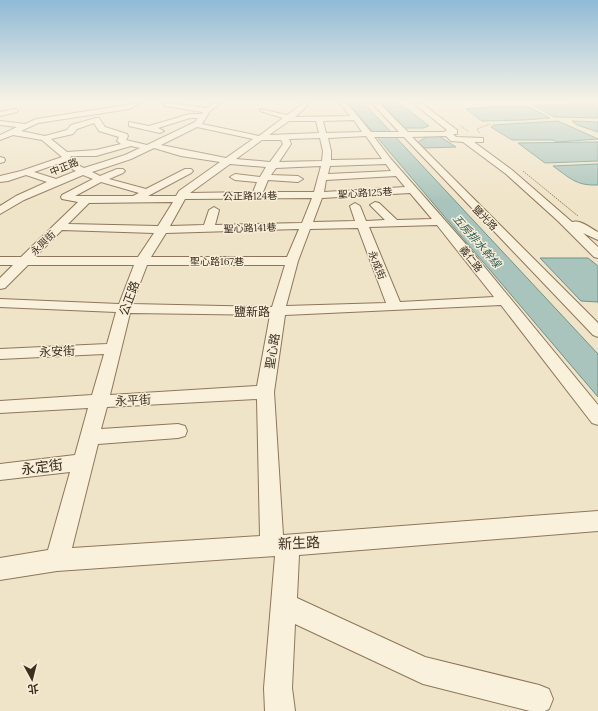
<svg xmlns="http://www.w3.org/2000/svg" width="598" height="711" viewBox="0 0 598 711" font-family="Lora,'Noto Sans TC',serif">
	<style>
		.water { fill: #a9c4bc; stroke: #6f938a }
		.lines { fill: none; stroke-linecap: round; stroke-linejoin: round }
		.minor-casing { stroke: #8d765c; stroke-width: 2 }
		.path { stroke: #8d765c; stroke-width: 1; stroke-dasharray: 1.5 1; stroke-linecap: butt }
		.minor { fill: #faf1dc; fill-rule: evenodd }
		.labels { text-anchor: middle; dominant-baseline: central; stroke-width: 3; stroke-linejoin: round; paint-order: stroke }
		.far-street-label { font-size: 10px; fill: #3d2e20; stroke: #f7eed8 }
		.far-water-label { font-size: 11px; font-style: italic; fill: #2f5d5a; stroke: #f7eed8 }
		.street-label { font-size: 12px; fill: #3d2e20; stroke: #f7eed8 }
		.near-street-label { font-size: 14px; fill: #3d2e20; stroke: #f7eed8 }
	</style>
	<rect width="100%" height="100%" fill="#f0e4c8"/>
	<path class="water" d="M347,102h16l235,252v43z
		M381,102h17l31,24 -6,2h-19z
		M598,104v14l-44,-1 -21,-12z
		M499,106l30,1 21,11 -26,2 -42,1 -16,-12z
		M558,121l40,18 -41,3 -4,-2h-41l-21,-13 3,-2z
		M572,121l26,1v10l-21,-7z
		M428,136h11l17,11 -32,1 -6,-6z
		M598,142v19l-53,2 -27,-20z
		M598,164v21c-22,1 -28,-7 -45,-19z
		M540,258h48l10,8v36l-17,-1z"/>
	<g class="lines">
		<g class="minor-casing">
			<path id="minor" d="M134,102h9l-14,7 -91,14 -17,8 24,5 22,-6 4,-5 25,-7h3l6,9 22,7 1,2 -2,4 21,5 48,-23 3,-4h-8l-32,10 6,3 -4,2 -31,-7v-4l20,4 41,-12h12l1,-2 -38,-6 -1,-1 3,-2 39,5 9,-6h8l-13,9 -8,13 57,12 24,-18 -23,-7v-2l27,6 14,-10v-3h6v4l-12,11 55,-1 -11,-14h7l25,30h28l-28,-30h7l30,30h36l3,-2 -35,-28h8l37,28v4h-4l3,3 27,1v4h-9l38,28 60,52c8,-3 18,6 26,10v8l-15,-7 15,14v11l-4,-1 -36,-36 -52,-47 -43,-32 -12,-1 -5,-5 -34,1 186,186v14l-5,-2 -189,-198h-30l17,22 73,83 134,163v20l-6,-2 -91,-118 -216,10 -11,77 9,143 315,-24v20l-299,24 -2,43 128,59 114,28 10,4 4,10 -4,10 -4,2h-15l-107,-27 -128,-60 -3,64 3,23h-30l-1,-23 11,-132 -218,15 -57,9v-22l48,-8 22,-78 -70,8v-16l75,-9 13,-47 -88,5v-12l92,-6 12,-41 -104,5v-10l107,-5 9,-32 -116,-5v-8l119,5 15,-39h-106l-23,23 -5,1v-11l13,-13h-13v-8h21l57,-55 -16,-3 -1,-2 1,-2 31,-16 -10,-4 -59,25 -24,14v-8l16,-10 31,-14 -21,-7 -18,6 -8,1v-6l21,-5 41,-14 -20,-17 -29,-5 -13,5v-5l17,-8 -17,-2v-4l25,3 11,-5 91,-14zM354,120l8,12 -36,1 -3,-12zM289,121h27l3,12 -50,2zM94,123l5,8 20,6 -2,4 4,3 -25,6 -29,2 -16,-13 22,-5 4,-5zM197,127l56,12 -27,19 -65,-13zM366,136l16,23 -51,1v-9l-3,-13zM320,138l3,13 -1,10 -43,1 12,-18 -2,-5zM262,140h19l2,4 -13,18 -34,-3zM131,146l9,2 -15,7 -41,13 -15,-7 2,-5h25zM154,148l27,8 39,6 -41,29 -3,5h-28l43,-23 2,-2 -2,-2h-6l-39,20 -37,-10 14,-6 2,-2 -2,-2h-6l-17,7 -8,-4 39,-13zM60,163l16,8 -20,8 -22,-7zM230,164l36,3 -6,10 -25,-3 -5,3 5,3 22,2 -4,10 -63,1zM386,164l5,7 -63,3 2,-8zM321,166l-7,26h-51l5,-12 30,2 5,-3 -5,-3 -27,-1 5,-7zM396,176l9,11 -81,5 2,-12zM101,182l38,11 -6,3h-58zM410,193l22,26 -35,1 -18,-17 -4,-1 -5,3 15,15 -19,1 -6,-15 -5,-3 -5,3 5,15 -42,1 9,-24zM312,198l-10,25 -87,2 4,-15 -5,-3 -5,3 -5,15 -34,1 15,-27zM173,202l-15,24 -90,-2 21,-21zM437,225l57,72 -94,5 -31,-75zM358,228l28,75 -100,3 12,-45 12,-32zM299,229l-12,28h-136l15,-24zM62,230l92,3 -16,24h-103zM147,265h138l-13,42 -140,-3zM130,313l140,2 -13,71 -147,9zM257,399l3,137 -188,12 26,-104 80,-6 7,-2 2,-5 -2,-5 -7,-2 -77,5 6,-22z
				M15,109l3,2 -1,1 -17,4v-4z
				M0,157l4,1 1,2 -1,2 -4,1z"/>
		</g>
		<path class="path" d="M461,126l8,6
			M480,133l-3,-4 13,-5
			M523,171l55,45"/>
		<use href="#minor" class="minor"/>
	</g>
	<linearGradient id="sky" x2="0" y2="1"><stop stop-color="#8fbad6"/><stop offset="0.5" stop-color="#f8f3e6"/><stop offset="1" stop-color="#f8f3e6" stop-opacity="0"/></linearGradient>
	<rect width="598" height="202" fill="url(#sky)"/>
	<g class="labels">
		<g class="far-street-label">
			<text transform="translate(64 167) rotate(-22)">中正路</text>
			<text transform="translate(365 193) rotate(-3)">聖心路125巷</text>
			<text transform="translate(250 196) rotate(-1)">公正路124巷</text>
			<text transform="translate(485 218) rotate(46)">鹽光路</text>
			<text transform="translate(250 228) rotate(-2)">聖心路141巷</text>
			<text transform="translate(43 243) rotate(-44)">永興街</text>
			<text transform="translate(471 259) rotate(52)">義仁路</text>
			<text x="217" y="261">聖心路167巷</text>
			<text transform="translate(377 265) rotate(68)">永成街</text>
		</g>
		<g class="far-water-label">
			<text transform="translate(477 241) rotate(49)">五房排水幹線</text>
		</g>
		<g class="street-label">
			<text transform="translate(129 298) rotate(-70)">公正路</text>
			<text x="252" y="311">鹽新路</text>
			<text transform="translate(57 351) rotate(-2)">永安街</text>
			<text transform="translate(272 351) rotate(-81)">聖心路</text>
			<text transform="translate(133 400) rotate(-3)">永平街</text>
		</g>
		<g class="near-street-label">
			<text transform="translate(42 467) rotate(-7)">永定街</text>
			<text transform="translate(299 543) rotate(-3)">新生路</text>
		</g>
	</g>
	<g transform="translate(32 679) rotate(173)" stroke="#f7eed8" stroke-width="3" paint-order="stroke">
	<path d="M0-3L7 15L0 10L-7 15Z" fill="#3d2e20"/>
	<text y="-6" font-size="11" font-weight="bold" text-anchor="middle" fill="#3d2e20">北</text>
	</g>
</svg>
